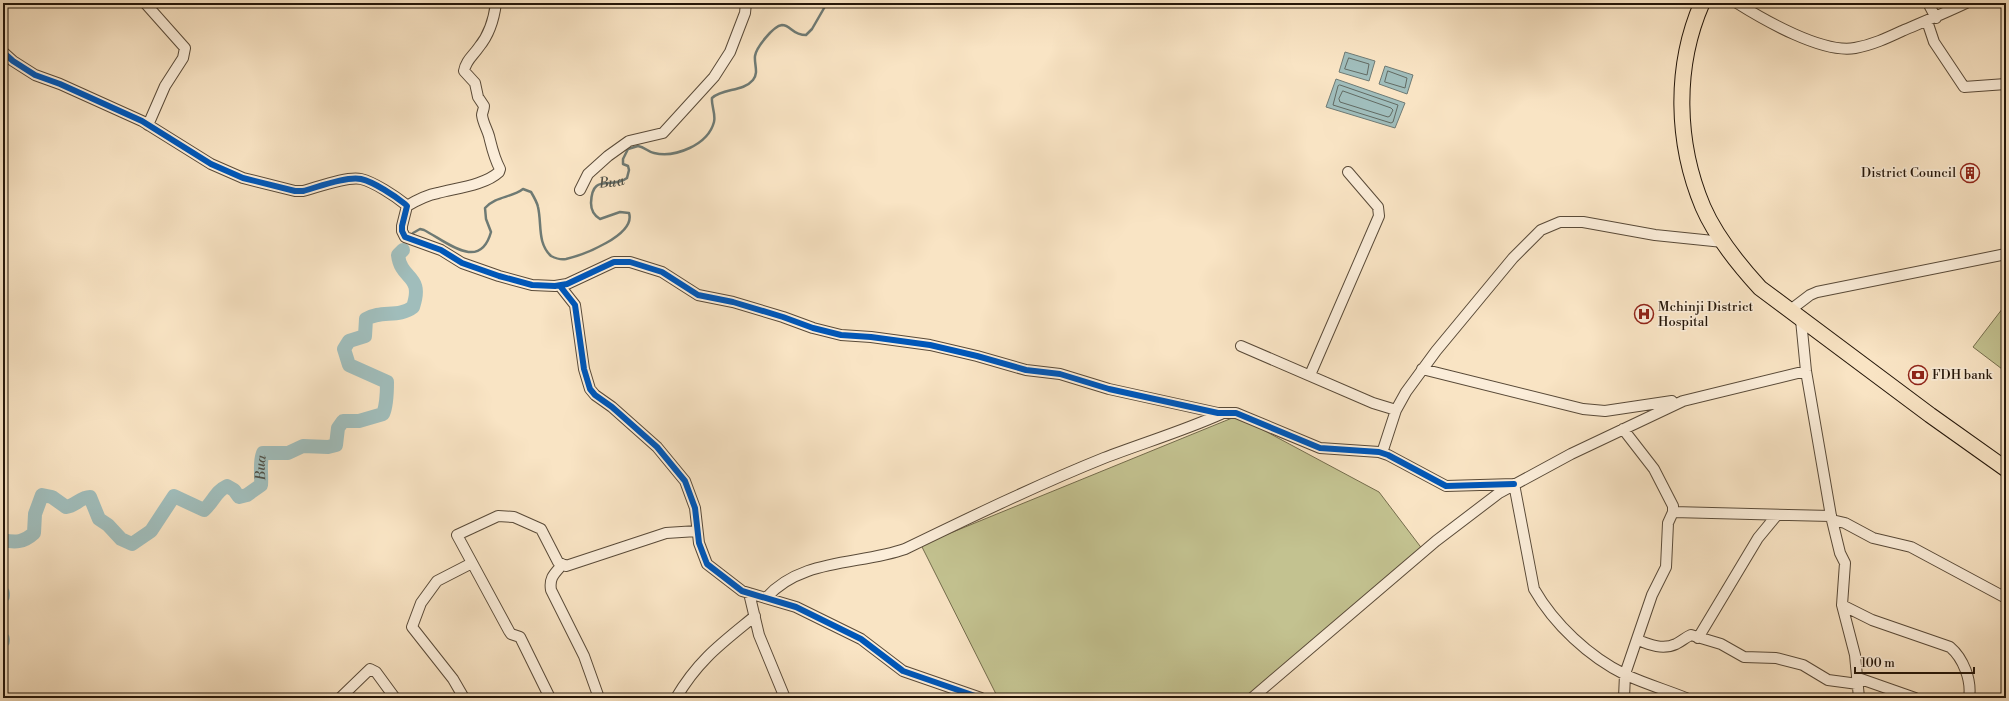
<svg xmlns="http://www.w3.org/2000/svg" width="2009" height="701" viewBox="0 0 2009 701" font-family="'Libre Bodoni',serif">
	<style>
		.green { fill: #c3c290; stroke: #746c4c }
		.water { fill: #a0bdbb; stroke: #6e7a74 }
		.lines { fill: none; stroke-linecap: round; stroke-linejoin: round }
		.shore { stroke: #626a62; stroke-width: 1 }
		.stream { stroke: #6e7a74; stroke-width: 2.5 }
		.river { stroke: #a0bdbb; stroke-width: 14 }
		.minor-casing { stroke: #594a38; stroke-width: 12 }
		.highway-casing { stroke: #241609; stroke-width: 17 }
		.minor { stroke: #fbedd9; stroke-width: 10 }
		.highway { stroke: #f9e4c4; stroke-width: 15 }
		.cycleway-casing { stroke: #fbedd9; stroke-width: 8 }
		.cycleway { stroke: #0057b8; stroke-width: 6 }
		.labels { text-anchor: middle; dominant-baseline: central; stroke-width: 3; stroke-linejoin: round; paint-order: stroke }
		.poi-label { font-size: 13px; fill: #241609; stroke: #fbedd9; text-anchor: start }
		.water-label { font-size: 14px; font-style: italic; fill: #4f5047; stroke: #fbedd9 }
	</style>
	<rect width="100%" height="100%" fill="#f9e4c4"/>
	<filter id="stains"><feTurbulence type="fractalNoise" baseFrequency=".005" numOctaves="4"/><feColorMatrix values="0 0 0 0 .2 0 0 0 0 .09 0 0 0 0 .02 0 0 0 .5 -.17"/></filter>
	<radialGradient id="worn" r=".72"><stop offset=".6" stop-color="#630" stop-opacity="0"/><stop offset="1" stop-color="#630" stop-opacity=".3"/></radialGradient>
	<path class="green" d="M2006,304v68l-33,-25z
		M1237,416l142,76 44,58 -173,148h-252l-77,-153z"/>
	<path class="water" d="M1345,52l30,9 -6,20 -30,-9z
		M1385,66l28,9 -6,19 -28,-10z
		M1336,79l69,24 -10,25 -69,-21z"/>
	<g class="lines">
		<path class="shore" d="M1349,58l20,6 -2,11 -22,-6z
			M1388,71l19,7 -2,10 -20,-6z
			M1340,85l58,20 -5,17 -2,1 -58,-18 5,-19z
			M1343,91l48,17 2,2 -3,6 -2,1 -48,-15 -1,-3z"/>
		<path class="stream" id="s1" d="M413,233l7,-4 4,1c23,12 56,42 67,2l-5,-13 -1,-11c11,-12 26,-10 38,-19l8,3c3,5 6,10 7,15 4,17 -1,36 13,49 4,2 10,4 15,3 17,-4 70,-24 63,-46l-9,-1 -20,7c-5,-3 -9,-9 -9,-16 1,-31 20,-13 36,-25l2,-8 -1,-4 -5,-2v-5l5,-10 10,-3c7,1 10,6 16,7 21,5 54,-8 60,-31 2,-8 -3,-17 -2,-24 11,-10 31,-6 41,-18 6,-7 1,-16 2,-24 1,-8 18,-30 27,-31 9,0 10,10 24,10l6,-6 15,-26"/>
		<g class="river">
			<path id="s2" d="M3,540c13,3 21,2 31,-7l1,-19 7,-19 10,2 14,10c10,-1 14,-10 24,-10l9,22 9,6 13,14 11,5 19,-13 23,-35 30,14c9,-8 12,-19 23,-24l7,4 5,7 8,-2 14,-10c1,-11 -2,-22 2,-32h25l15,-7 25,1 8,-2 2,-17 5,-7h16l24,-7c4,-9 4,-22 4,-32l-38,-17 -5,-16 5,-8 16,-5 1,-17c15,-9 33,-1 47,-12 11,-33 -12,-26 -15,-52l5,-5"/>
			<path d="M3,593v3"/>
			<path d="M3,639v2"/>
		</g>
		<g class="minor-casing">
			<path id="minor" d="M145,3l40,45 -2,10 -18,28 -17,39
				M1737,3c27,17 86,51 118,45 17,-3 32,-10 47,-17 21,-9 43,-18 64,-28
				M1928,3l8,15
				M1927,21l7,21 30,45 42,-3
				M3,52l10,9 22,14 25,9 82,37 69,43 32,14 52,13h8c15,-4 44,-15 58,-12 13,3 34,17 44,25l2,2 -5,20v5l3,6 36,13 21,13 37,13 33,9 23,1 12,-2 47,-22h16l32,10 36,23 35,7 50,15 30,11 28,7 30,2 59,8 47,11 49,14 34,4 49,15 109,24h18l84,35 59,4 9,3 58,31 68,-2
				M580,190l8,-16 20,-18 21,-15 34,-8 51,-56 16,-25 15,-39 1,-10
				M407,206c10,-6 20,-11 31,-13 19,-5 47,-8 61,-21l1,-3c-6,-11 -8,-21 -11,-33 -2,-7 -6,-13 -7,-21 0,-2 2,-6 2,-9l-6,-9 -3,-14 -11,-12c2,-11 9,-15 15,-24 10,-12 15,-28 17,-44
				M560,286l15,19 9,64 6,20 5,6 17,12 45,40 28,34 10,27 4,35 8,21 35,27 54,16 65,32 42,32 78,27
				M1789,311l21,-16 7,-3 189,-38
				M1801,320l5,51 25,145 9,37 5,10 -3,42 13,50 4,43
				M1241,346l132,57 23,7
				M1422,369l161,40 22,2 67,-10
				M1310,375l69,-159 -1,-9 -30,-35
				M1623,429l31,40 19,37v6l-5,11 -2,44 -14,28 -27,79 -1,24
				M1382,453l14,-43 10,-18 30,-41 77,-93 28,-28 19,-8h23l72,13 68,7
				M1514,484l20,105c20,35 55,68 92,86 20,9 40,15 60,23
				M1673,512l158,4
				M1832,520l13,3 28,15 38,9 95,51
				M562,565c-8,9 -13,13 -11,25l33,66 15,42
				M749,593l10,42 26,63
				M766,598c35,-40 94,-33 139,-49 66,-32 132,-64 199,-91 39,-15 79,-27 117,-44
				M1842,605l30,15 78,27c13,11 22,33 19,51
				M1698,638l60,-100 19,-23
				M1638,640c12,5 25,10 38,4 6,-3 10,-7 15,-9l30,9 23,13 32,1 27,7 25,15 30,4
				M1858,678l57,20
				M340,698l30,-29 6,3 19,26
				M464,698l-11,-19 -41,-52 9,-24 16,-22 35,-18
				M550,698l-30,-61 -9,-3 -2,-3 -52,-96 41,-19 16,1 27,12 17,33 8,4 100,-33 31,-2
				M676,698c22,-38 46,-55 79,-82
				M1252,698l184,-157 63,-48 72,-39 112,-53 123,-30"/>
		</g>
		<g class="highway-casing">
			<path id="highway" d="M1702,3c-28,64 -26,140 1,204 13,30 35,57 57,81l170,127 76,54"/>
		</g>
		<use href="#minor" class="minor"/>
		<use href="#highway" class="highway"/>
		<g class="cycleway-casing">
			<path id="cycleway" d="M3,52l10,9 22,14 25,9 82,37 69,43 32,14 52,13h8c15,-4 44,-15 58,-12 13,3 34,17 44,25l2,2 -5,20v5l3,6 36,13 21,13 37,13 33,9 23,1 12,-2 47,-22h16l32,10 36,23 35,7 50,15 30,11 28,7 30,2 59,8 47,11 49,14 34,4 49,15 109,24h18l84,35 59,4 9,3 58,31 68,-2
				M560,286l15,19 9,64 6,20 5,6 17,12 45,40 28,34 10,27 4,35 8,21 35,27 54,16 65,32 42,32 78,27"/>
		</g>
		<use href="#cycleway" class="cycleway"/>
	</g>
	<defs>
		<g id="building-ring" transform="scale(1)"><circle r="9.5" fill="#fbedd9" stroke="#8f2418" stroke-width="1.5"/><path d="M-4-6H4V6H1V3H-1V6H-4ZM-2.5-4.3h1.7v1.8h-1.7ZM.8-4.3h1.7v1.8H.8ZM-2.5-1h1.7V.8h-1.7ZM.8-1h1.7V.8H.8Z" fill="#8f2418"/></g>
		<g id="hospital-ring" transform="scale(1)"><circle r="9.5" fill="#fbedd9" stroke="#8f2418" stroke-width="1.5"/><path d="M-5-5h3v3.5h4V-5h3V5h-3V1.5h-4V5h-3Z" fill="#8f2418"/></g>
		<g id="bank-ring" transform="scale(1)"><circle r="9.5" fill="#fbedd9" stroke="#8f2418" stroke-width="1.5"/><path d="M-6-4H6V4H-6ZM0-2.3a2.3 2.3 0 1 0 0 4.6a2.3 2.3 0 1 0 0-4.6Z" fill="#8f2418"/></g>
	</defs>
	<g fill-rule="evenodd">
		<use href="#building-ring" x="1970" y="173"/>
		<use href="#hospital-ring" x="1644" y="314"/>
		<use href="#bank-ring" x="1918" y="375"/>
	</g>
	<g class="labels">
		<g class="poi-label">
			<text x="1956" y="173" text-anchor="end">District Council</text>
			<text x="1658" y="307">Mchinji District<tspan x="1658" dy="15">Hospital</tspan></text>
			<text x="1932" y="375">FDH bank</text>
		</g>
		<g class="water-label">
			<text stroke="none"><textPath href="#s1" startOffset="423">Bua</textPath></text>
			<text stroke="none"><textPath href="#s2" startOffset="383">Bua</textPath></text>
		</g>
	</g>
	<rect width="2009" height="701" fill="none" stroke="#f9e4c4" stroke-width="16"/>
	<rect x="4" y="4" width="2001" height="693" fill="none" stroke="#241609" stroke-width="2"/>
	<rect x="8" y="8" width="1993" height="685" fill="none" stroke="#241609"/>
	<path d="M1855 667v6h119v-6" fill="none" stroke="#241609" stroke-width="2"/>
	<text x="1861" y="667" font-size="12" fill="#241609" stroke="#fbedd9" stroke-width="3" paint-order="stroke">100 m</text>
	<rect width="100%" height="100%" filter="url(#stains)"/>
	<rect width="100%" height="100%" fill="url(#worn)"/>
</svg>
